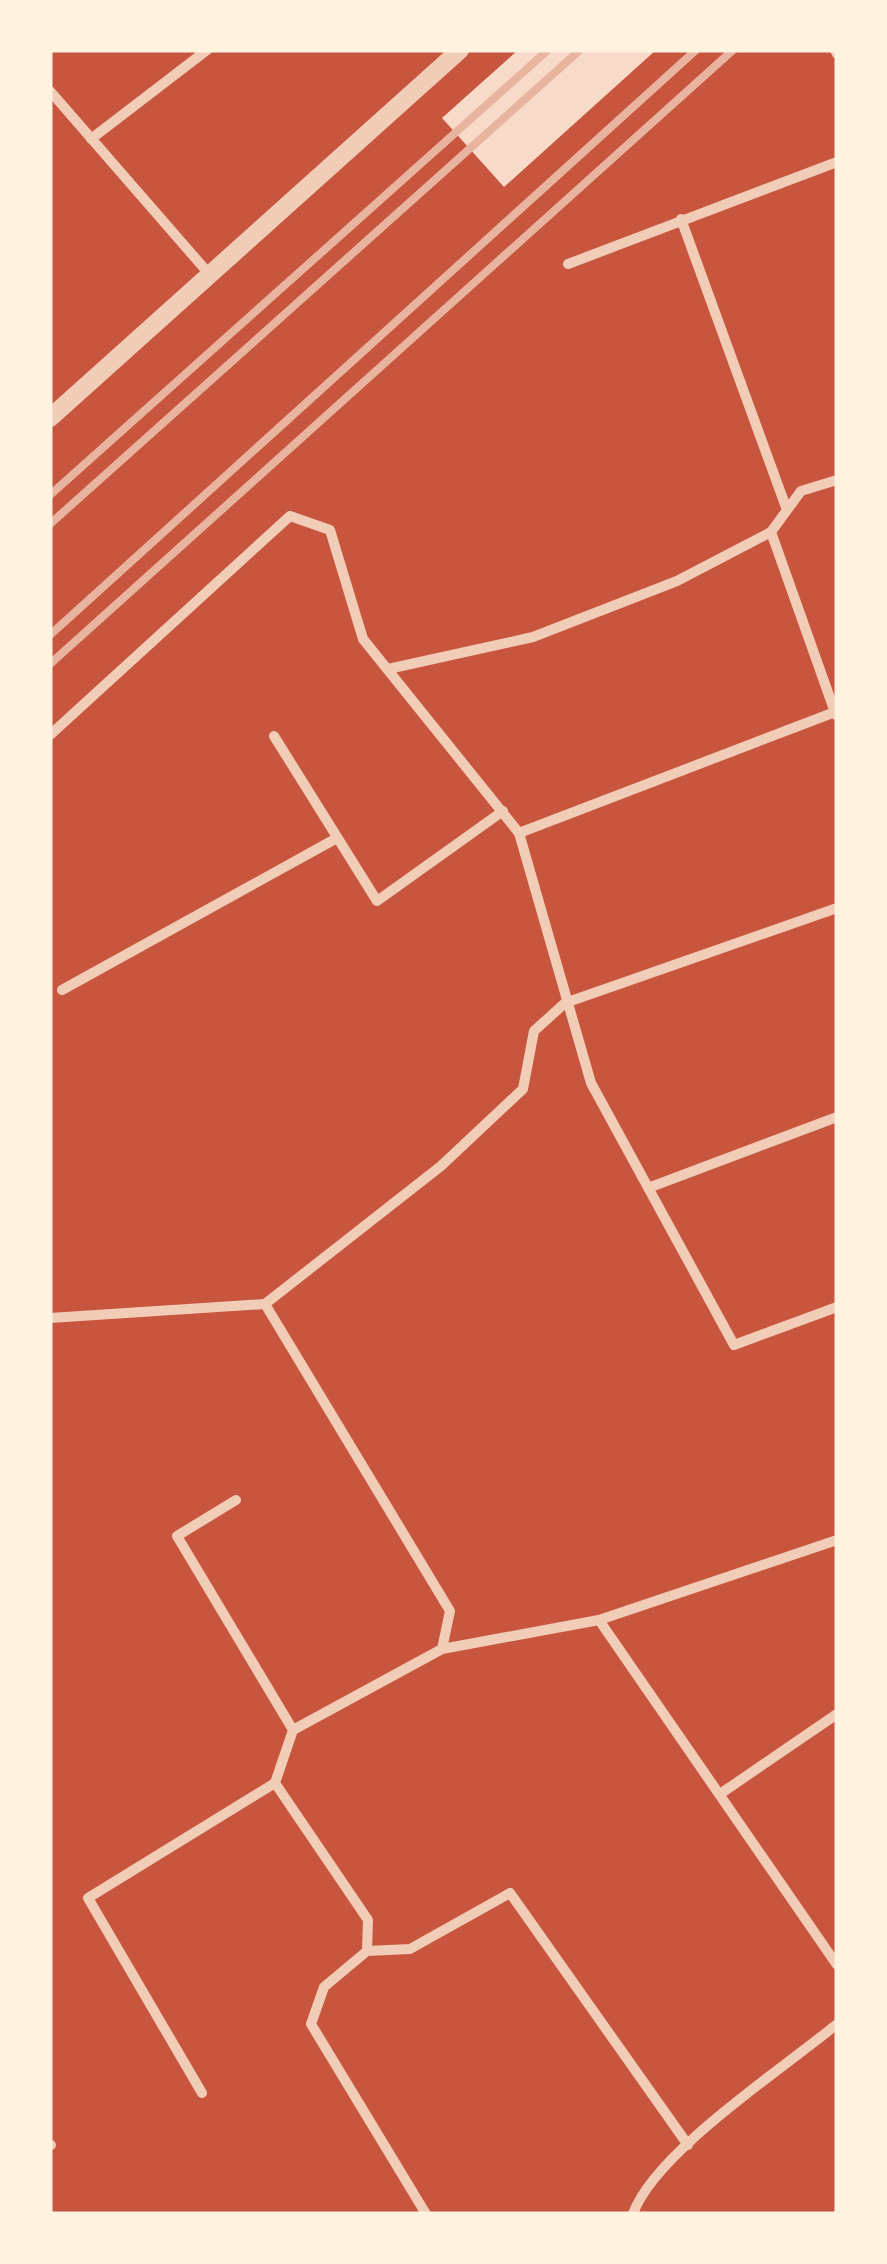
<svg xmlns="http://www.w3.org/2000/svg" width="887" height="2264" viewBox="0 0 887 2264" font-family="'IBM Plex Serif',serif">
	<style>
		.building { fill: #f7dbc8 }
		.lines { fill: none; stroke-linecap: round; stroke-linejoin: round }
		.minor { stroke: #f1ccb7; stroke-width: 10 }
		.tertiary { stroke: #f1ccb7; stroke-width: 18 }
		.rail { stroke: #e9b49f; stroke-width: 8 }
	</style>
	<rect width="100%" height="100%" fill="#c8553d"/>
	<path class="building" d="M518,50h138l-152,137 -62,-69z"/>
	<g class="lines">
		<path class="minor" d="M835,50l2,4
			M50,91l160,184
			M91,139l116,-89
			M681,219l106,291
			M568,264l269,-102
			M771,532l65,183
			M388,669l145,-32 144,-56 94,-49 30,-41 36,-11
			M50,735l240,-219 40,14 33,109 156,194 72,250 143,262 103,-38
			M274,736l103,165 126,-90
			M519,833l316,-121
			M62,990l275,-152
			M648,1188l189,-71
			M265,1304l185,307 -8,38
			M50,1318l215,-14 176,-138 82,-77 11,-58 31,-28 272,-95
			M236,1500l-59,36 116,194
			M599,1620l238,345
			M720,1794l117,-80
			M367,1951l43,-2 100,-56 178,252
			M202,2093l-114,-195 187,-115
			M50,2145h1
			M426,2214l-115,-190 13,-37 43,-36 1,-31 -93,-137 18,-53 149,-81 157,-29 238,-80
			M633,2214c21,-61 151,-146 204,-190"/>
		<path class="tertiary" d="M50,418l410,-368"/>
		<path class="rail" d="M50,495l498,-445
			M50,524l530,-474
			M50,635l646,-585
			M50,664l683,-614"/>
	</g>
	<rect width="887" height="2264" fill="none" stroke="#fff3e0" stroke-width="105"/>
</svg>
